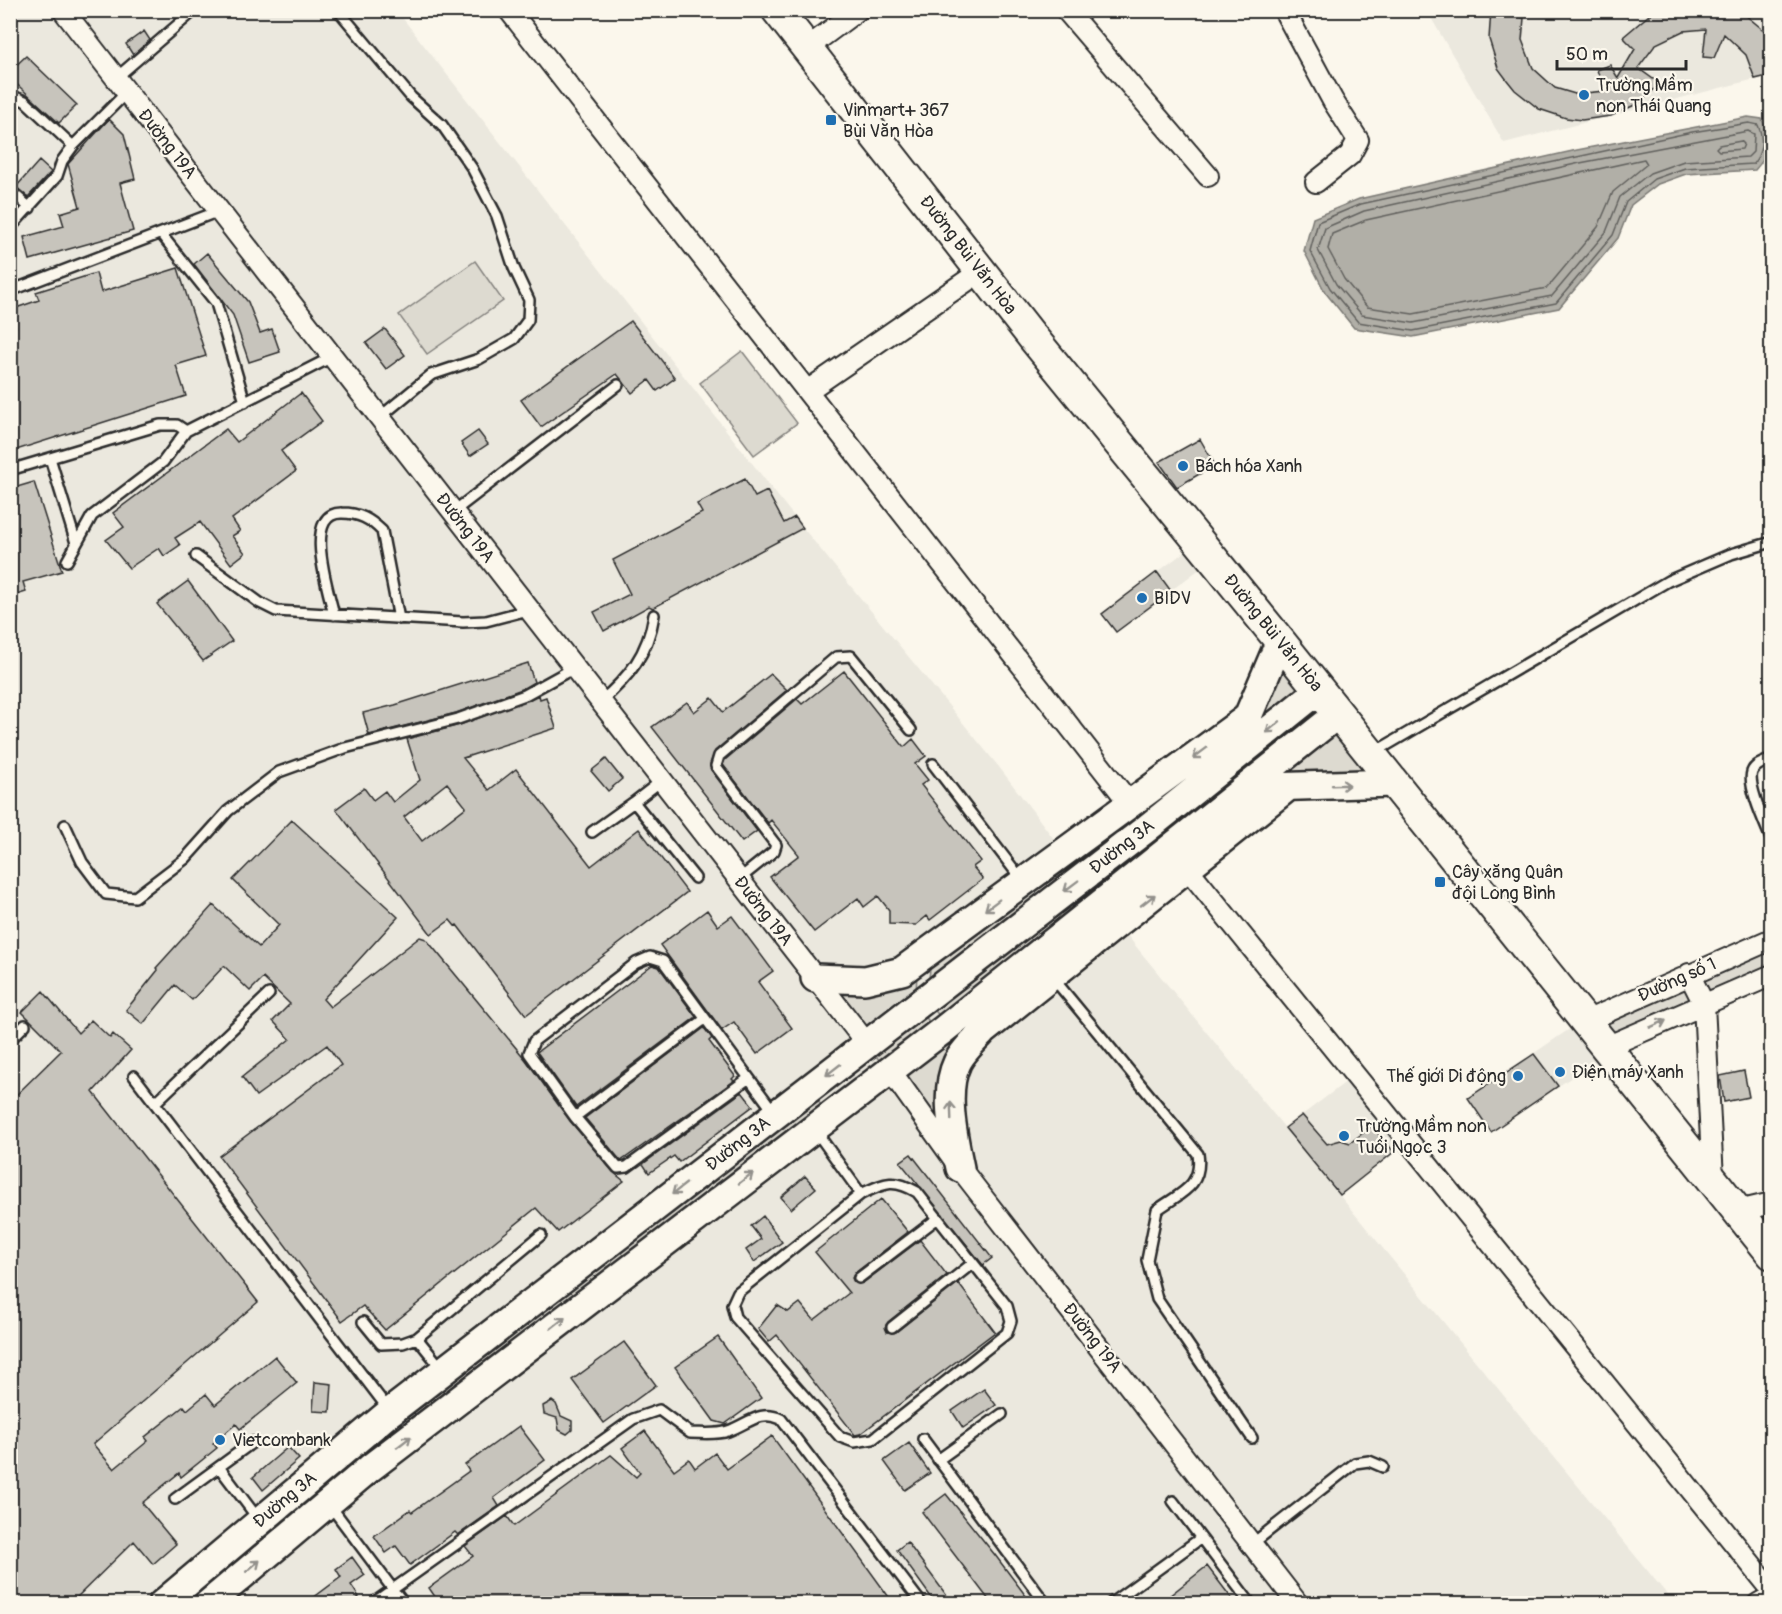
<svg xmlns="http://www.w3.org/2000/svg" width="1782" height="1614" viewBox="0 0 1782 1614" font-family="Pangolin,sans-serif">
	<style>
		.built { fill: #ebe8de }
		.green { fill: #dddad0; stroke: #84827e; stroke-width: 1.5 }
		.water { fill: #b1afa7; stroke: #7b7a75; stroke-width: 1.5 }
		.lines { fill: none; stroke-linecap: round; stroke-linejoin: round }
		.shore { stroke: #61605d; stroke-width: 1.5 }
		.building { fill: #c7c4bc; stroke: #2b2b2b; stroke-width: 1.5; fill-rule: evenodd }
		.lane-casing { stroke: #2b2b2b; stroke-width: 14 }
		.street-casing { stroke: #2b2b2b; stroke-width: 24 }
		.secondary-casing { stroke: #2b2b2b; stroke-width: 32 }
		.primary-casing { stroke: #2b2b2b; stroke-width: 34 }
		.lane { stroke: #fbf7ec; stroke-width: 9 }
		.street { stroke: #fbf7ec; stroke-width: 20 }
		.secondary { stroke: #fbf7ec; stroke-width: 27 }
		.primary { stroke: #fbf7ec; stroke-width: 30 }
		.oneway { stroke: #93918c }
		.poi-dot { fill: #1f6fb2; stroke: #fbf7ec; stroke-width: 2 }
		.labels { text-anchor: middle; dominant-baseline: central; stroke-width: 4.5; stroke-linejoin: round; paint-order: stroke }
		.poi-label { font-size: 18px; fill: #2b2b2b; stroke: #fbf7ec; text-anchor: start }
		.street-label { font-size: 18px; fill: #2b2b2b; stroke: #fbf7ec }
	</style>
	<rect width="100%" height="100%" fill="#fbf7ec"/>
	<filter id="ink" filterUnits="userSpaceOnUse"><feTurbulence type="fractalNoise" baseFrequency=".0167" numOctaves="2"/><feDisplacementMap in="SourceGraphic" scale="12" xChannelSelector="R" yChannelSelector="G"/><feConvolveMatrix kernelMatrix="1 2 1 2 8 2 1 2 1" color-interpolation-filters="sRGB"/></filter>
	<g filter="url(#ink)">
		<path class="built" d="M11,10l386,1 406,517 196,239 135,177 151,184 66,-50 52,66 -63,52 334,407 -1663,1z
			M1427,11h344v64l-267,68z
			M1191,547l14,18 -89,67 -14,-18z
			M1574,1026l26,32 -109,74 -23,-34z"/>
		<path class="green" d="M475,261l28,40 -76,53 -28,-39z
			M742,351l55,72 -43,32 -54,-72z
			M1283,660l22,28 -56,41z
			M1317,704l7,9 -383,305 -9,-11z
			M1337,729l37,46 -103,7z
			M1226,752l-298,234 3,-24 217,-157z
			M1771,946v23l-64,27 -9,-19z
			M917,971l-1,24 -54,41 -35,-46z
			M1686,982l10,19 -87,38 -13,-16z
			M923,1014l9,11 -50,39 -9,-12z
			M951,1035l15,1 -24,97 -46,-55z
			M814,1097l9,10 -395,303 -7,-9z
			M309,1493l6,7 -122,103 -16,1z"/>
		<path class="water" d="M1748,117l14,2c9,20 8,35 -7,51l-69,4 -28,10 -27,21 -13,33 -59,70 -146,29 -59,-9 -29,-36 -21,-41 9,-33 46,-19 218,-49z"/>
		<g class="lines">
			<path class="shore" d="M1749,123l9,2c6,13 4,28 -5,39l-68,4 -31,11 -28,23 -13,33 -57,68 -143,28 -55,-9 -28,-34 -20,-37 8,-29 43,-18 331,-72z
				M1748,131l6,3 -1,18 -5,5 -64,4 -34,12 -30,24 -14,35 -54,64 -139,27 -51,-8 -26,-31 -18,-34 7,-22 39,-17 216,-48z
				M1741,141l3,3 -2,5 -23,2 -3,-3 3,-3z
				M1644,159l3,5 -34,28 -15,35 -51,61 -134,26 -46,-7 -23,-28 -16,-30 4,-15 34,-14z"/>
		</g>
		<path class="building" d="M1491,10l33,8 -2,22 11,28 22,20 20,6 29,-3 -7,-21 13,-5 8,13 17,-29 -12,-12 32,-27h81l8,4 28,23v38l-17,4 -9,-24 -22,-21 -10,24 -11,-1 3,-28 -23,2 -27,13 -18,24 22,16 -21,19 -28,13 -29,4 -16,-2 -27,-9 -24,-19 -8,-10 -9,-12 -9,-29z
			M144,31l6,9 -17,15 -7,-11z
			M26,56l51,49 -18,18 -49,-45v-7z
			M109,119l15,15 11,45 -15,4 13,48 -103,29 -6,-23 40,-11 -4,-13 20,-6 -12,-43z
			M39,161l12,11 -23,25 -12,-10z
			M207,253l41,49 12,31 12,-4 8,23 -31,10 -16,-47 -39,-51z
			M178,268l28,88 -30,9 10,31 -176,56v-123l6,-2 -6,-17 29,-10 -3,-8 60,-19 5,19z
			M631,321l44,57 -18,13 -8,-11 -17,13 -15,-19 -76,53 -20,-27z
			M385,329l20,26 -19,14 -20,-26z
			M301,393l21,28 -41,30 15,20 -64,48 8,12 -8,5 13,17 -14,11 -31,-42 -25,16 5,7 -16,11 -5,-8 -30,20 -23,-28 18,-13 -11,-14 113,-84 11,13z
			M478,431l10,13 -18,12 -9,-13z
			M1200,439l15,26 -38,22 -18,-25z
			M745,479l10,18 12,-6 17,32 11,-6 8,11 -150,80 -4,-2 -45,25 -10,-19 36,-18 -17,-34 89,-47 -5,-9z
			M34,482l28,89 -39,11 3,10 -16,5v-108z
			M1157,572l14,19 -55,41 -14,-18z
			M188,581l44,60 -29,20 -46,-57z
			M528,663l6,19 -12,7 -66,24 -87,22 -6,-22 32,-8z
			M844,671l60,76 9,-8 13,17 -11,8 13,16 -7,5 60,76 -8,6 10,12 -53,41 -3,-4 -11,9 -27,-1v-14l-11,-14 -14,11 -6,-9 -44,34 -44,-55 29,-22 -28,-35 -3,3 -45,-58 2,-5 72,-61 5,5z
			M771,674l16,16 -72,61 -5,13 1,6 46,61 -15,11 -90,-115 35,-25 7,10 18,-14 11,14z
			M539,695l1,4 6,-2 10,31 -93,30 26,32 27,-21 75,97 48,-37 48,63 -161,123 -69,-90 -2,1 -5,-6 -19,14 -95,-125 28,-21 9,12 12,-9 8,11 27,-22 -13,-41 53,-14zM447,783l19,24 -44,34 -18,-24z
			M606,759l16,20 -14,12 -17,-20z
			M292,820l106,97 -75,82 7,8 90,-70 6,2 100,121 44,61 43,51 11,9 -66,51 -22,-24 -151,122 -22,-24 -21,15 -123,-165 122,-91 -14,-20 -71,51 -14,-19 48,-38 -17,-18 17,-17 -27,-26 -13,13 -26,-25 -32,34 -17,-15 -32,39 -17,-14 32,-40 -2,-2 57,-63 46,42 20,-22 -46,-45z
			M707,910l11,16 14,-10 41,55 -15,11 34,46 -35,26 -23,-32 -12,8 -62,-85z
			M652,965l7,2 37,50 -120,90 -39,-55z
			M43,991l35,42 13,-13 19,18 3,-4 18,16 -38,42 165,210 -165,142 21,25 34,-28 -3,-4 39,-31 3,4 19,-16 9,11 60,-49 22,27 -57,46 -4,-5 -23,19 4,5 -36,29 -2,-4 -37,30 34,41 -23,20 -19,-23 -64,63h-60v-503l51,-50 -39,-39z
			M704,1028l8,10 -3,3 26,35 -3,3 2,2 -113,80 -36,-43z
			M1534,1054l24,32 -67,46 -23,-34z
			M1744,1071l5,26 -25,5 -4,-26z
			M742,1092l11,14 -74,56 -5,-6 -25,17 -6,-9z
			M1302,1115l25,29 14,-4 9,3 22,-17 22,26 -54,43 -55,-67z
			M911,1154l81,104 -9,7 -83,-103z
			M805,1176l11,12 -25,21 -10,-12z
			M881,1199l27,33 -53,41 -3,5 2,4 9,1 57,-43 27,35 -59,47 -3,5 2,5h9l62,-49 37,49 -135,102 -5,1 -78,-100 -8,7 -11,-13 19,-24 11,7 12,-9 14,17 35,-27 -34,-41z
			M763,1216l19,26 -28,20 -8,-12 15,-11 -10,-13z
			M718,1337l43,61 -36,26 -11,-3 -39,-54z
			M624,1342l32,43 -52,38 -32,-43z
			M315,1382l17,2 -2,28 -17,-1z
			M984,1389l12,16 -33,23 -11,-17z
			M552,1401l4,3 5,12 11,5v9l-5,4 -8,-4 -2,-12 -13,-4 -1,-8z
			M519,1426l26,34 -51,38 5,8 -41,29 -3,-3 -45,33 -14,-19 -10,7 -12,-17 36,-26 2,2 57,-41 -4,-6z
			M645,1431l29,39 15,-11 6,9 20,-15 12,16 45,-33 122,168h-454l-11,-16 44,-32 -8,-10 42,-30 7,10 97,-71 25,22 4,-4 -18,-25z
			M909,1443l21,30 -25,17 -21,-29z
			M288,1447l11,12 -36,31 -10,-13z
			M946,1494l49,61 37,49h-40l-70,-92z
			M907,1542l46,62h-17l-39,-54z
			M352,1557l13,18 -14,10 8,12 -9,7h-45l36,-27 -5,-8z
			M1207,1566l29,38h-77z"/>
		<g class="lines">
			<g class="lane-casing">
				<path id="lane" d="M338,10l73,87 31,28 30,43 25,48 17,52 15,32 -1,20 -14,19 -35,20 -48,16 -52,43
					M116,78l79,-68
					M10,95l15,6 48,45
					M10,190l20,18
					M10,228l47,-52 5,-15 11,-15 54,-54
					M161,234l55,69 29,99
					M10,291l209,-80
					M50,458l26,85
					M10,470l150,-45h17l9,6
					M453,512l165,-127
					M196,556l64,47 16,8 187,11 23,-1 42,-11
					M67,561l25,-45 71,-54 23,-31 146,-74
					M334,615c-4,-20 -33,-103 8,-102 17,0 28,6 40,18l17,88
					M599,703c30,-26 49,-49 55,-88
					M1375,752l293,-171 63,-27 41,-12
					M1772,759c-7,3 -17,5 -20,13 -5,14 14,54 20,69
					M933,764l89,116
					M661,781l-27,21 61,76
					M65,825l17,37 24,32 29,3 50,-38 43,-48 51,-39 66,-24 113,-29 67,-24 47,-26
					M592,832l42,-30
					M738,880l36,-29 2,-6 -60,-79 3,-10 117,-99 15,-1 60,74
					M1053,978l145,176c5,33 -18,39 -41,56l-10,50 10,39 95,139
					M10,1040l15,-15
					M134,1076l255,334
					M749,1078l-122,89 -9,1 -43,-51 -46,-64 5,-12 102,-78 14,-6 13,4 111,151
					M155,1103l114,-109
					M575,1117l130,-98
					M815,1130l46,64 -123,98 -6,13 3,12 105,120 14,5 19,-3 134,-106 4,-12 -4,-15 -90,-114c-24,-14 -32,-9 -56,2
					M859,1278l79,-60
					M363,1322l18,22 22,-1 14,-5 124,-103
					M892,1327l81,-64
					M417,1338l25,31
					M923,1439l123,165
					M938,1460l64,-46
					M219,1467l40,53
					M175,1499l78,-57
					M1173,1501l28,37
					M329,1504l75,100
					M1252,1544l103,-81 14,-2 14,6
					M372,1604l261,-185 26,-9 31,23c13,0 26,2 38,-2 20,-7 32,-22 53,-12l141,185
					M1110,1604l91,-66 50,66"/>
			</g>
			<g class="street-casing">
				<path id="street" d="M63,10l804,1034
					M509,10l622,795
					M1066,10l142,166
					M1284,10l49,91 25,39 -8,15 -34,27
					M807,48l51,-38
					M807,391l174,-120
					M1188,869l584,721
					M1689,974l15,30 9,175
					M1584,1022l188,-83
					M1604,1048l168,-73
					M890,1070l70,98 338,436
					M1738,1211l34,-8
					M1758,1604l14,-8"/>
			</g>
			<g class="secondary-casing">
				<path id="secondary" d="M1240,735l40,-94
					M1270,787l123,-4
					M815,978l50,2 37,-9 345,-253
					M960,1168c-6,-29 -17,-76 -3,-105 5,-11 18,-23 26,-32l305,-244
					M162,1604l228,-192 756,-583 173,-139
					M208,1604l162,-136 573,-438 395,-316"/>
			</g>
			<g class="primary-casing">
				<path id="primary" d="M777,10l257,329 246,302 492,613"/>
			</g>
			<use href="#lane" class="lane"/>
			<use href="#street" class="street"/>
			<use href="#secondary" class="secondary"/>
			<use href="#primary" class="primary"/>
		</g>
		<defs><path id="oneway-shaft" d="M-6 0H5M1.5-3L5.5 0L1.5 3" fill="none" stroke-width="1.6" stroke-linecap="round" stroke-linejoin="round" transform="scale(1.5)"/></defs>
		<g class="oneway">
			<use href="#oneway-shaft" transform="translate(1273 727) rotate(141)"/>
			<use href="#oneway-shaft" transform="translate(1200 753) rotate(143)"/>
			<use href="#oneway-shaft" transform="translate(1341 785) rotate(-2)"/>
			<use href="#oneway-shaft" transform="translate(1071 886) rotate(143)"/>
			<use href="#oneway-shaft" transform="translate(1148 900) rotate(-38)"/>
			<use href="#oneway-shaft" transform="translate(992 905) rotate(143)"/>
			<use href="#oneway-shaft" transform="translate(1658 1024) rotate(-24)"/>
			<use href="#oneway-shaft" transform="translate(833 1070) rotate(142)"/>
			<use href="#oneway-shaft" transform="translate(951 1111) rotate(-92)"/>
			<use href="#oneway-shaft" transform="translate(746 1178) rotate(-38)"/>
			<use href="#oneway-shaft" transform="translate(679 1189) rotate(142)"/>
			<use href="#oneway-shaft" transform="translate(558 1323) rotate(-38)"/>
			<use href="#oneway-shaft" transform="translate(404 1442) rotate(-38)"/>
			<use href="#oneway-shaft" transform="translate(253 1566) rotate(-40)"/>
		</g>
	</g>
	<g class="poi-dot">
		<circle cx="1584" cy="95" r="6"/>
		<rect x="825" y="114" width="12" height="12" rx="3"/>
		<circle cx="1183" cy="466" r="6"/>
		<circle cx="1142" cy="598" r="6"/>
		<rect x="1434" y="876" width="12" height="12" rx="3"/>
		<circle cx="1560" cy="1072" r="6"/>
		<circle cx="1518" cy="1076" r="6"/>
		<circle cx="1344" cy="1136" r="6"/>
		<circle cx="220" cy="1440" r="6"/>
	</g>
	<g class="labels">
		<g class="poi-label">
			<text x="1596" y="85">Trường Mầm<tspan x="1596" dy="21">non Thái Quang</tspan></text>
			<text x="843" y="110">Vinmart+ 367<tspan x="843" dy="21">Bùi Văn Hòa</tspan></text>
			<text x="1195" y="466">Bách hóa Xanh</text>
			<text x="1154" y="598">BIDV</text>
			<text x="1452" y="872">Cây xăng Quân<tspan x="1452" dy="21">đội Long Bình</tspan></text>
			<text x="1572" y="1072">Điện máy Xanh</text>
			<text x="1506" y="1076" text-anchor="end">Thế giới Di động</text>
			<text x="1356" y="1126">Trường Mầm non<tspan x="1356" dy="21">Tuổi Ngọc 3</tspan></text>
			<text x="232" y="1440">Vietcombank</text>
		</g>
		<g class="street-label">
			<text transform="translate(167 144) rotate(52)">Đường 19A</text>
			<text transform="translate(968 255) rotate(52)">Đường Bùi Văn Hòa</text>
			<text transform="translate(465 528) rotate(52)">Đường 19A</text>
			<text transform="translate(1273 633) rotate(51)">Đường Bùi Văn Hòa</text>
			<text transform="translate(1122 847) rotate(-38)">Đường 3A</text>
			<text transform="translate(763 911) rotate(52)">Đường 19A</text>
			<text transform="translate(1677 980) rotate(-24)">Đường số 1</text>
			<text transform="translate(738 1144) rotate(-38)">Đường 3A</text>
			<text transform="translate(1092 1338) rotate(52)">Đường 19A</text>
			<text transform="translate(285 1500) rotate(-40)">Đường 3A</text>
		</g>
	</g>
	<rect width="1782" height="1614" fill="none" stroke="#fbf7ec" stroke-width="36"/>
	<rect x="18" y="18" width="1746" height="1578" fill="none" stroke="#2b2b2b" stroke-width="2" filter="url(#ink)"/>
	<path d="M1557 60v9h129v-9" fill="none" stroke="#2b2b2b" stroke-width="3"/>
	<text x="1566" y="60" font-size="18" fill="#2b2b2b" stroke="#fbf7ec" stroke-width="4.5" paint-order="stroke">50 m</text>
</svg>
